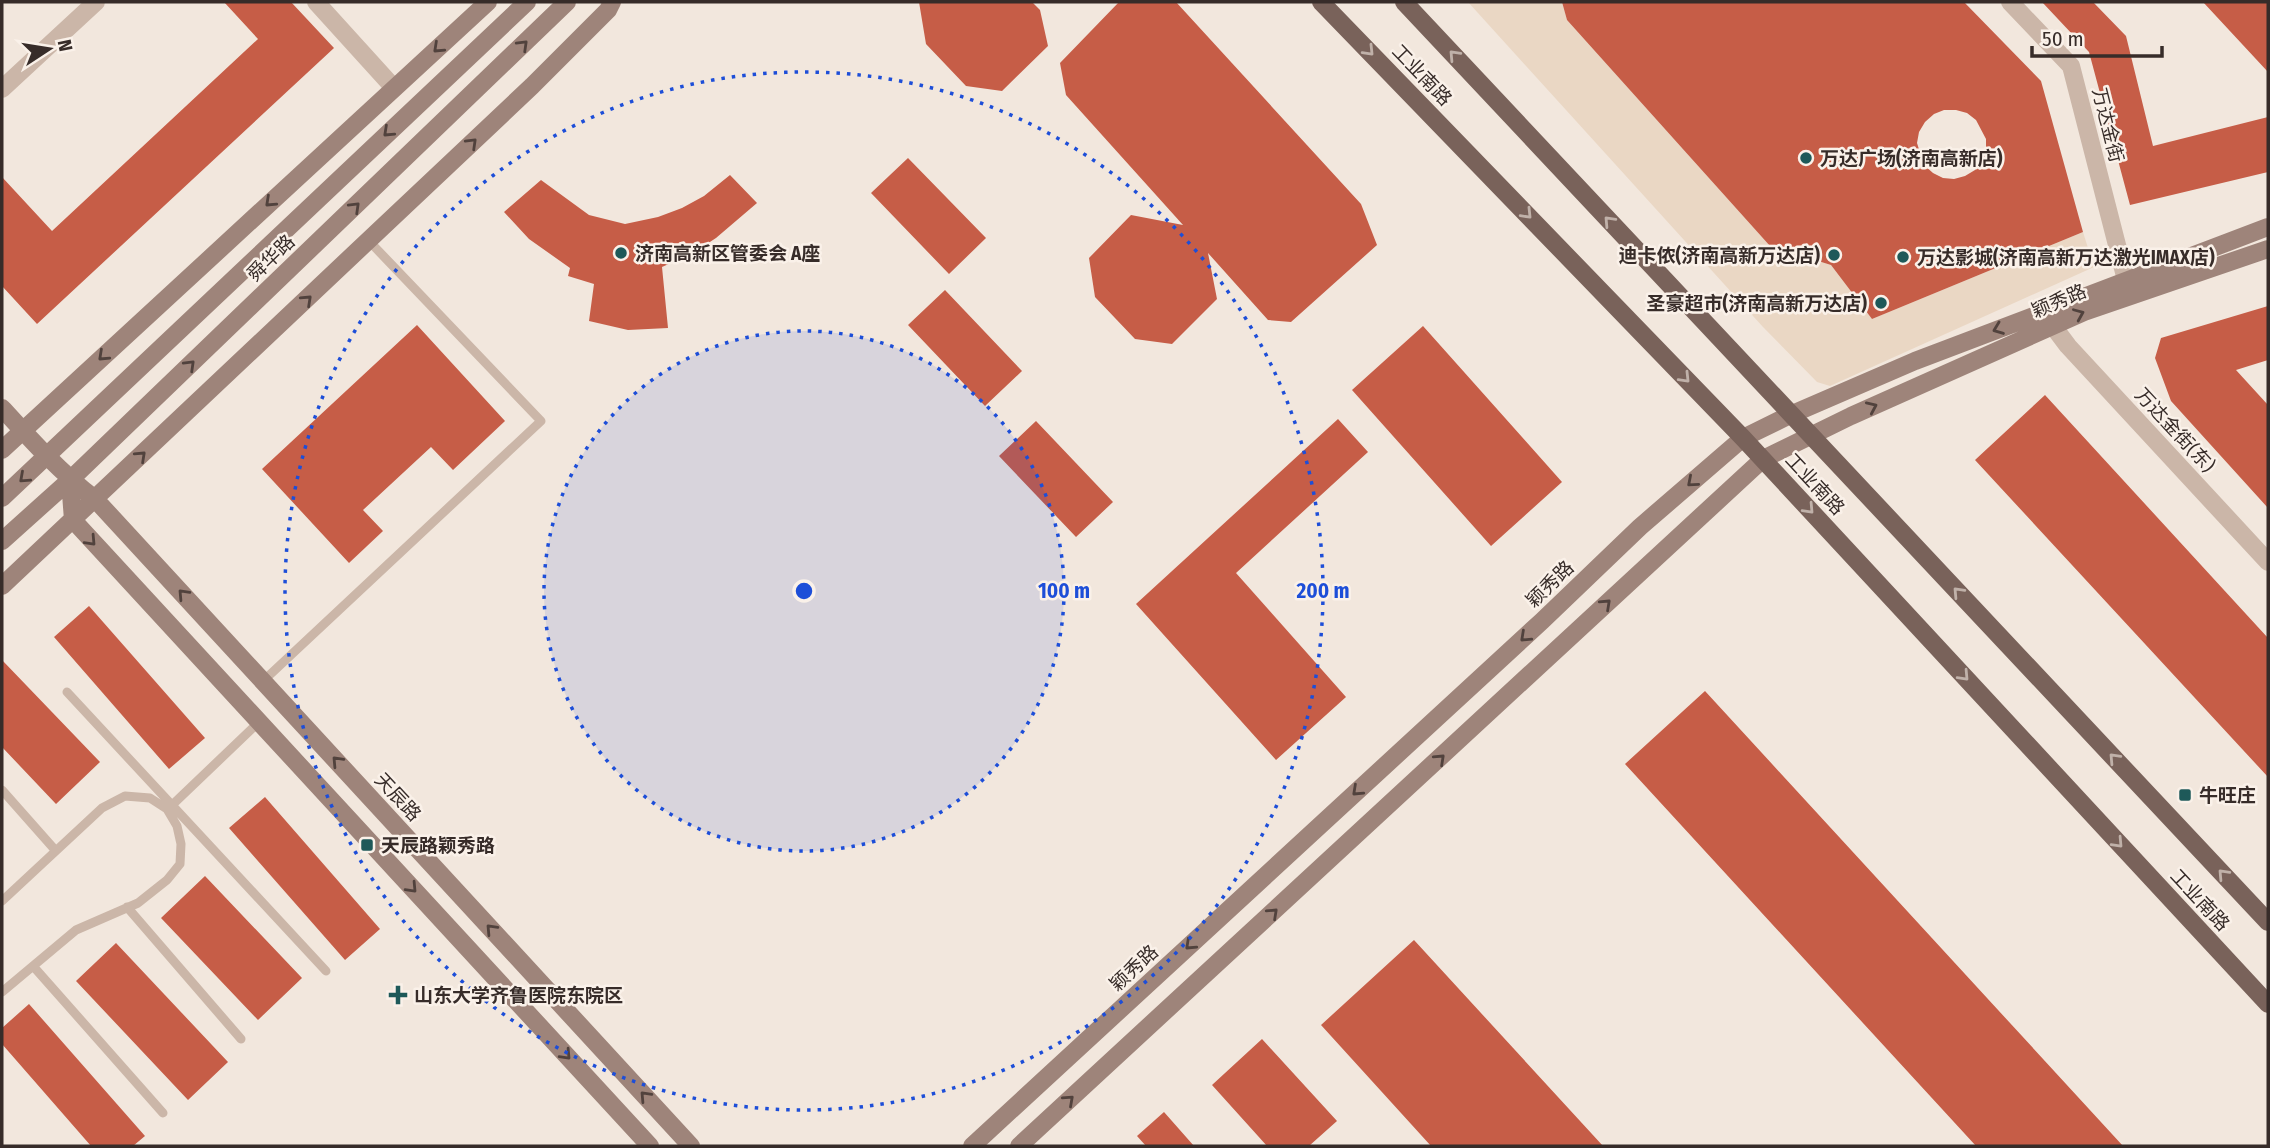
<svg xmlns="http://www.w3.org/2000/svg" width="2270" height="1148" viewBox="0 0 2270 1148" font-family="'Fira Sans Condensed','Noto Sans SC',sans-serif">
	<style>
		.plaza { fill: #ead7c4 }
		.building { fill: #c65d47; fill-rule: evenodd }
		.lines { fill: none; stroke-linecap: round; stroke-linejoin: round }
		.lane { stroke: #cbb6a8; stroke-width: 9 }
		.street { stroke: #cbb6a8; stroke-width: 18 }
		.secondary { stroke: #9e847a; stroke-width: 18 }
		.primary { stroke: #79625a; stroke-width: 18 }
		.oneway { stroke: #51423d }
		.oneway2 { stroke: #c0b1a9 }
		.ring { fill: none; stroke: #1d4ed8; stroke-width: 3.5; stroke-dasharray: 3.5 7 }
		.poi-dot { fill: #1e5959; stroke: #faf1e9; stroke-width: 2.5 }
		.labels { text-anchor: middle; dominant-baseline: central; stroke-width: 5; stroke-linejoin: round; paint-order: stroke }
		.street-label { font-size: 19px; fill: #372c29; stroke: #faf1e9 }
		.poi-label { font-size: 19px; font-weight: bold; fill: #372c29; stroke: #faf1e9; text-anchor: start }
		.centre { fill: #1d4ed8; stroke: #faf1e9; stroke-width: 3.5 }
		.ring-label { font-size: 21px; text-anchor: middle; font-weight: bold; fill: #1d4ed8; stroke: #faf1e9; stroke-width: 5; stroke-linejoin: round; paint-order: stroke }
	</style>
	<rect width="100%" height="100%" fill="#f2e7dd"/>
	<path class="plaza" d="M1468,2h94l5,18 203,226 61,19 41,54 211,-87 11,35 -264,119 -13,-4 -54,-55z"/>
	<path class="building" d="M224,2h67l43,46 -297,276 -35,-38v-109l50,54 206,-192z
		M919,2h113l8,8 8,36 -46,45 -36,-5 -40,-42z
		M1119,2h57l185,202 16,41 -86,77 -23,-2 -60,-67 9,46 -45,45 -37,-5 -40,-42 -6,-39 42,-43 52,10 -117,-130 -6,-32z
		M1562,2h402l77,79 42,151 -211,87 -41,-54 -61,-19 -203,-226zM1944,110h12l11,3 9,7 10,19v12l-11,19 -10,6 -11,3 -11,-1 -10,-5 -9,-8 -7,-22 2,-11 6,-10 9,-8z
		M2042,2h51l33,34 27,110 115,-29v55l-138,33 -41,-153z
		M2203,2h65v70z
		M908,158l78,80 -37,36 -78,-81z
		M730,175l27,28 -41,35 -23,15 -31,14 6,61 -40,2 -39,-9 5,-37 -26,-8 2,-8 -41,-29 -25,-27 37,-32 48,35 36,9 33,-7 24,-9 22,-12z
		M945,290l77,81 -37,35 -77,-81z
		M2268,306v54l-32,10 32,35v103l-97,-107 -16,-43 6,-20z
		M417,325l88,96 -52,49 -22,-23 -68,63 20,21 -34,32 -87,-94z
		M1423,326l139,156 -71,64 -139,-156z
		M2045,395l223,243v139l-293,-317z
		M1338,419l30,33 -132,121 110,124 -70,63 -140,-156z
		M1036,421l77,81 -37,35 -77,-81z
		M89,606l116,132 -36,31 -115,-132z
		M2,660l98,102 -44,42 -54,-57z
		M1705,691l418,455h-147l-351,-382z
		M265,797l115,132 -35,31 -116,-132z
		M205,876l97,102 -44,42 -97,-102z
		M1414,940l189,206h-172l-110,-121z
		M116,943l112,119 -40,38 -112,-119z
		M29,1004l116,132 -12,10h-42l-89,-102v-16z
		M1262,1039l75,82 -28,25h-42l-55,-61z
		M1164,1112l30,34h-48l-9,-10z"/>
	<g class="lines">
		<path class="lane" d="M261,683l280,-262 -172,-180
			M67,692l259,279
			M2,790l54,61
			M169,808l90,-86
			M2,901l100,-93 23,-12 25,2 17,11 10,17 4,18 -1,20 -13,16 -29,23 -62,27 -74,62
			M127,907l114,132
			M33,966l130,147"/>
		<path class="street" d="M316,2l78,86
			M2010,2l61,64 55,214
			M2,89l94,-87
			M2053,326l15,20 200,216"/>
		<path class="secondary" d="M2,408c30,33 58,64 93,91l596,647
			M2,450l486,-448
			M70,480l3,40 577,626
			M2,498l525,-496
			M2,541l68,-61 497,-478
			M2,586l530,-500 76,-76 4,-8
			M972,1146l570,-525 98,-94 103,-89 47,-23 125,-54 353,-134
			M1019,1146l744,-687 88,-43 233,-104 184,-63"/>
		<path class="primary" d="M1321,2l422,436 525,566
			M1404,2l864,920"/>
	</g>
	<defs><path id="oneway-chevron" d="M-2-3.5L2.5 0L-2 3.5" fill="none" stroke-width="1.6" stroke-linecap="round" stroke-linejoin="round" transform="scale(1.75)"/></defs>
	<g class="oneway">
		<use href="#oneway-chevron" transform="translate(523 45) rotate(-44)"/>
		<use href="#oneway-chevron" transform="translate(438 48) rotate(137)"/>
		<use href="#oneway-chevron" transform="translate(388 132) rotate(137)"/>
		<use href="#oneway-chevron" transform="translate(472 143) rotate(-44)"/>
		<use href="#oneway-chevron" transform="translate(270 202) rotate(137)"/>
		<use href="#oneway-chevron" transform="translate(355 207) rotate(-44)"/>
		<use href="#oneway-chevron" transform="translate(307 300) rotate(-43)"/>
		<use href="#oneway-chevron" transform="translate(2079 314) rotate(-23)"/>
		<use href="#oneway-chevron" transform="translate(1998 329) rotate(159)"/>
		<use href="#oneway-chevron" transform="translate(103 356) rotate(137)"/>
		<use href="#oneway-chevron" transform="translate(190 365) rotate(-44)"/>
		<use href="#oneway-chevron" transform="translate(1872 407) rotate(-24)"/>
		<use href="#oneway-chevron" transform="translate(141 456) rotate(-43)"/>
		<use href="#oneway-chevron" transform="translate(24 478) rotate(138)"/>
		<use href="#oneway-chevron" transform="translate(1692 482) rotate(139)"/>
		<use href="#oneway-chevron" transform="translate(91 541) rotate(47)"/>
		<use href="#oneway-chevron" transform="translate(183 594) rotate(-133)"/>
		<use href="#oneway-chevron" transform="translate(1606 604) rotate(-43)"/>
		<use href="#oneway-chevron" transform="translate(1525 637) rotate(137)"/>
		<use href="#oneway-chevron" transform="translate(1440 759) rotate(-43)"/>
		<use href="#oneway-chevron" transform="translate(337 761) rotate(-133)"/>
		<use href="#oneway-chevron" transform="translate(1357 791) rotate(137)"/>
		<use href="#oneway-chevron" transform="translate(412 888) rotate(47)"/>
		<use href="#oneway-chevron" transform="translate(1273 913) rotate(-43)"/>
		<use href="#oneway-chevron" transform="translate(491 929) rotate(-133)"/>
		<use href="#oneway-chevron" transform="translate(1190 945) rotate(137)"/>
		<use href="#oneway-chevron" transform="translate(566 1055) rotate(47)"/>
		<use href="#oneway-chevron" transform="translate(645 1096) rotate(-133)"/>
		<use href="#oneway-chevron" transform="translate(1069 1100) rotate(-42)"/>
	</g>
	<g class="oneway2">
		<use href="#oneway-chevron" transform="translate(1369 51) rotate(46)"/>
		<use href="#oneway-chevron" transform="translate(1454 55) rotate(-133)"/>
		<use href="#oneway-chevron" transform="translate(1527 214) rotate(46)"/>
		<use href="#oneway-chevron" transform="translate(1609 221) rotate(-133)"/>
		<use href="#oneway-chevron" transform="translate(1685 378) rotate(46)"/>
		<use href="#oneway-chevron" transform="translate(1809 509) rotate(47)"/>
		<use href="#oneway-chevron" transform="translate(1958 592) rotate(-133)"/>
		<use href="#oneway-chevron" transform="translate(1964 676) rotate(47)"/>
		<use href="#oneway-chevron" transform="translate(2114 758) rotate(-133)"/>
		<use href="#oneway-chevron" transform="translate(2118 843) rotate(47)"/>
		<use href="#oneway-chevron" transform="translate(2223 874) rotate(-133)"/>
	</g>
	<circle cx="804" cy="591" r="260" fill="#1d4ed8" fill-opacity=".12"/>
	<g class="ring">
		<circle cx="804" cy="591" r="260"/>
		<circle cx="804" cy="591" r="519"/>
	</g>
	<g class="poi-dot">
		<circle cx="1806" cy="158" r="7"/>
		<circle cx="621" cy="253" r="7"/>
		<circle cx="1834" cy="255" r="7"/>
		<circle cx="1903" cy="257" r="7"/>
		<circle cx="1881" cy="303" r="7"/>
		<rect x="2178" y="788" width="14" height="14" rx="3.5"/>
		<rect x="360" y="838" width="14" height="14" rx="3.5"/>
		<path d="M394.5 984.5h7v7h7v7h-7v7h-7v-7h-7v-7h7z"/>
	</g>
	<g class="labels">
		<g class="street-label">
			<text transform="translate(1422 75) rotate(46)">工业南路</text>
			<text transform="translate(2108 125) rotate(76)">万达金街</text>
			<text transform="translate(271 258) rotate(-44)">舜华路</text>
			<text transform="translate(2059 301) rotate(-23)">颖秀路</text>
			<text transform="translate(2175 430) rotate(47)">万达金街(东)</text>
			<text transform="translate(1815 484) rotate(47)">工业南路</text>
			<text transform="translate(1550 584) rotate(-44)">颖秀路</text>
			<text transform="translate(398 797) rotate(47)">天辰路</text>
			<text transform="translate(2200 900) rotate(47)">工业南路</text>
			<text transform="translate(1134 968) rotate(-43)">颖秀路</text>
		</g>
		<g class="poi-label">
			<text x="1820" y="158">万达广场(济南高新店)</text>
			<text x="635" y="253">济南高新区管委会 A座</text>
			<text x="1820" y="255" text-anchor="end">迪卡侬(济南高新万达店)</text>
			<text x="1917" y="257">万达影城(济南高新万达激光IMAX店)</text>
			<text x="1867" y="303" text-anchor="end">圣豪超市(济南高新万达店)</text>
			<text x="2199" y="795">牛旺庄</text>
			<text x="381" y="845">天辰路颖秀路</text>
			<text x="414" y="995">山东大学齐鲁医院东院区</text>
		</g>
	</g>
	<circle cx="804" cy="591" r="10" class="centre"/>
	<g class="ring-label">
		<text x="1064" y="598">100 m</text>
		<text x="1323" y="598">200 m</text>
	</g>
	<rect width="2270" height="1148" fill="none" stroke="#372c29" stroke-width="7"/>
	<g transform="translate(49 49) rotate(78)" stroke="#faf1e9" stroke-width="5" paint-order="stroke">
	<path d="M0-5L12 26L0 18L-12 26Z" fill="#372c29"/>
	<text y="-10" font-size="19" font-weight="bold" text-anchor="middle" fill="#372c29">N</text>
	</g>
	<path d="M2032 46v10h130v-10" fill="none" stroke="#372c29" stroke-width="3.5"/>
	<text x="2042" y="46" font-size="21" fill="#372c29" stroke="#faf1e9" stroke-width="5" paint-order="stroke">50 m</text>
</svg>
